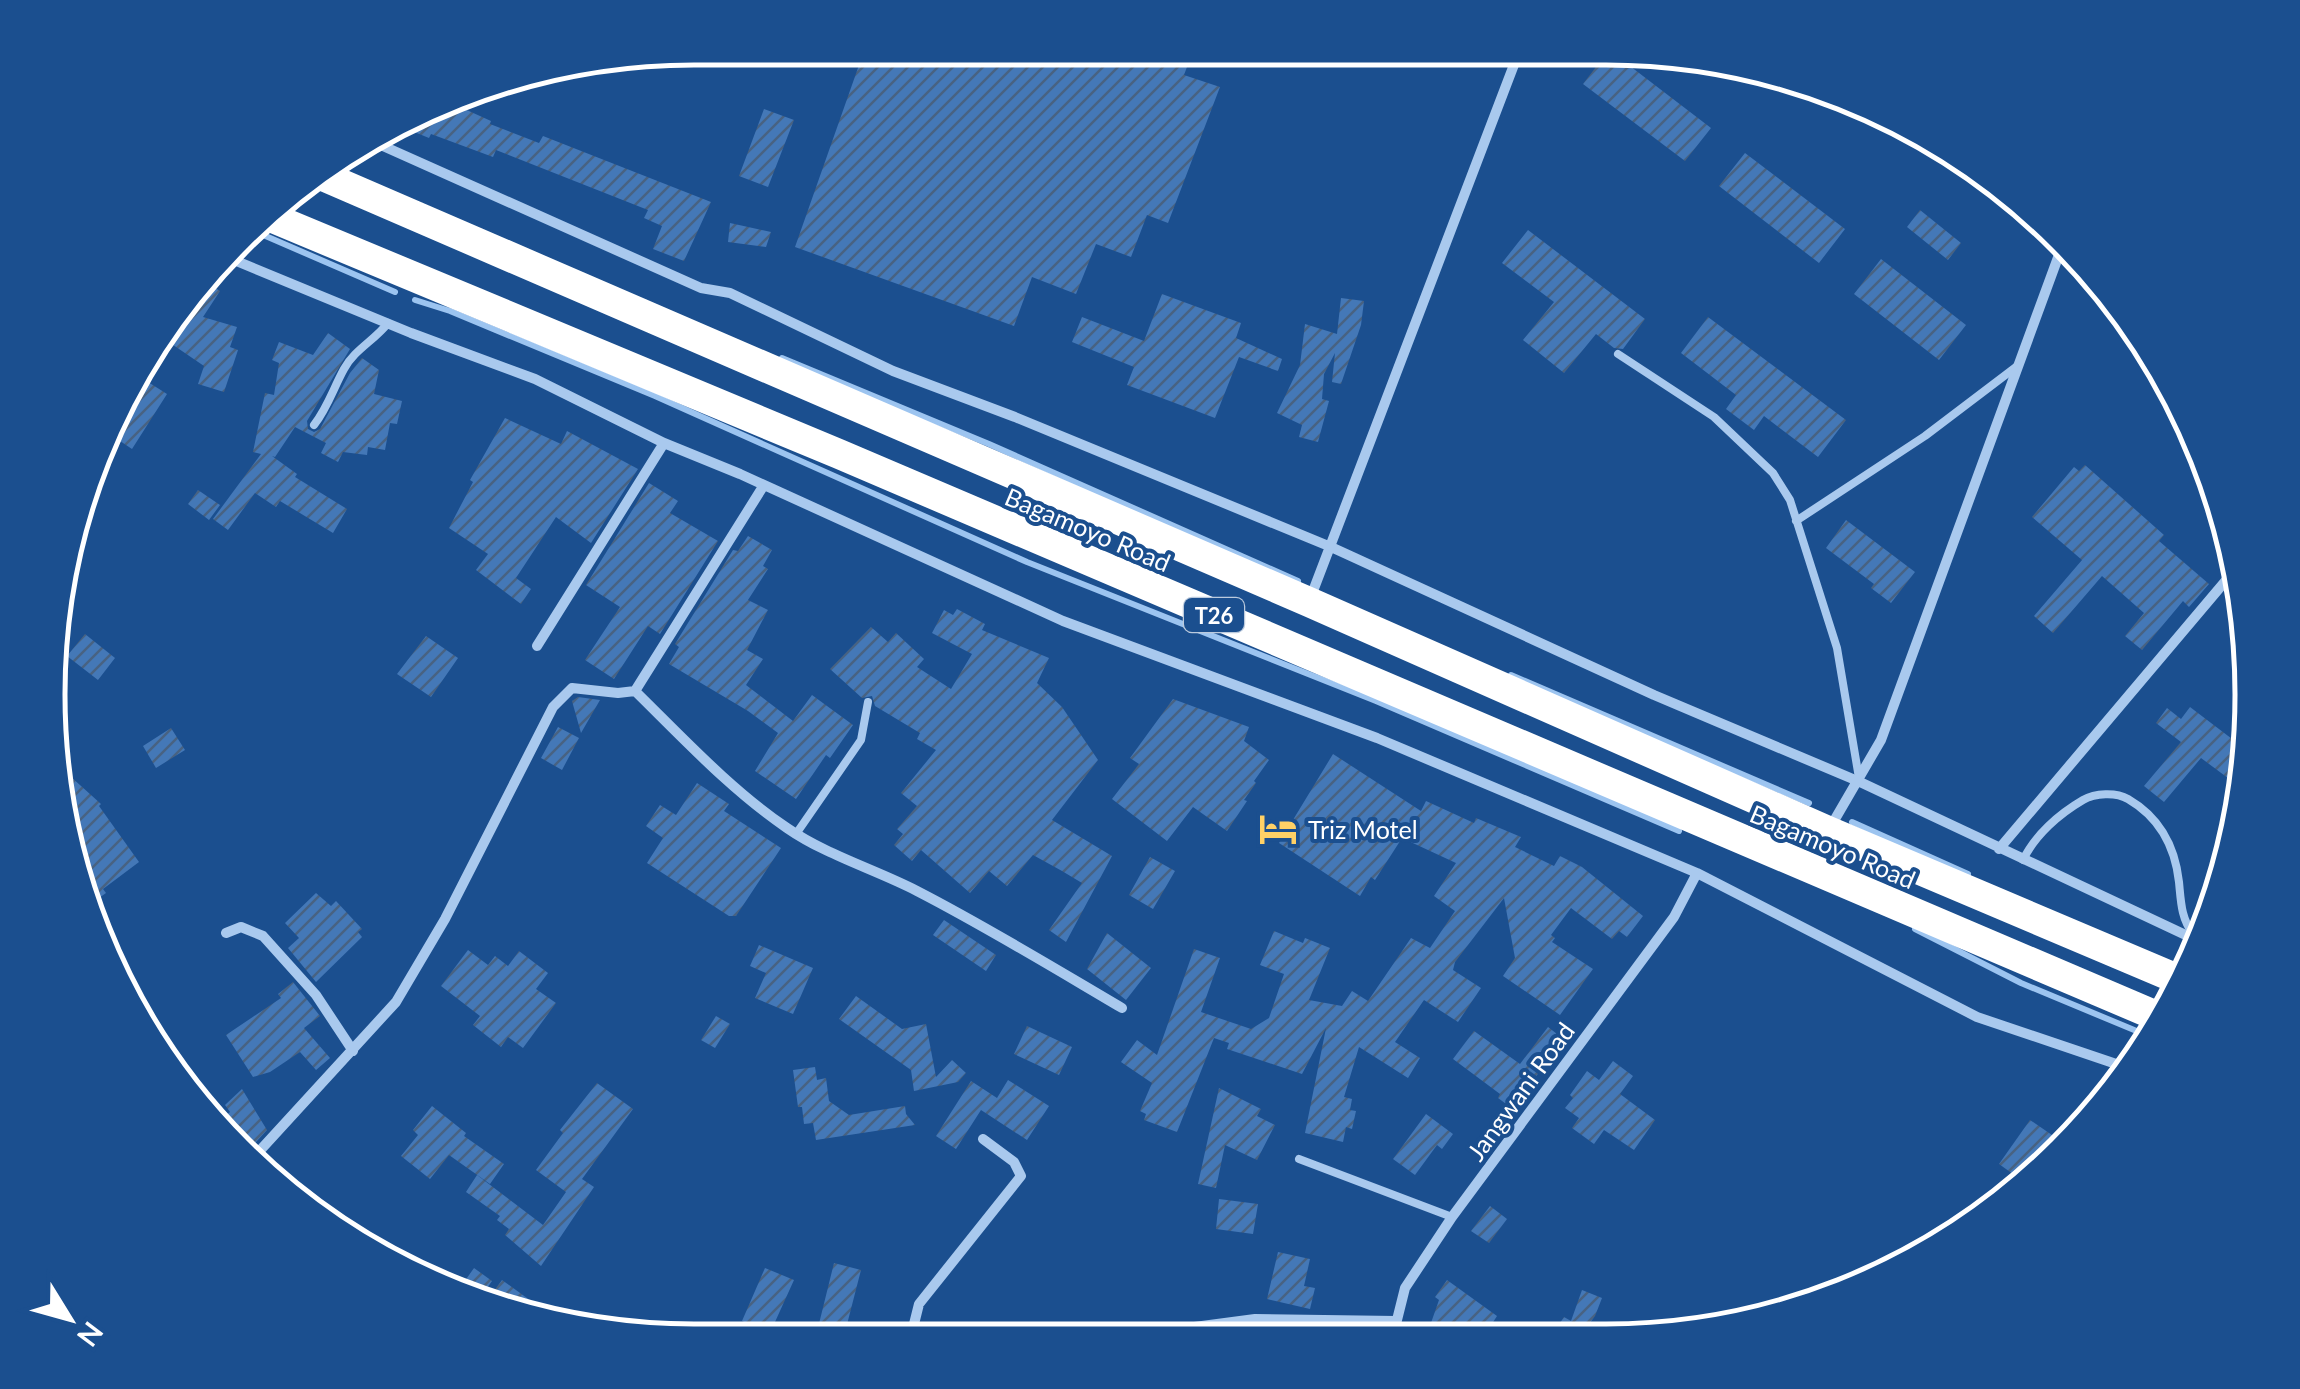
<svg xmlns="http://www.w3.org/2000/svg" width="2300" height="1389" viewBox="0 0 2300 1389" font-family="Lato,sans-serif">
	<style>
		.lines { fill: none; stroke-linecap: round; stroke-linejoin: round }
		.stream { stroke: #9cc4f0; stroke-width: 6 }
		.building { fill: url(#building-hatch) }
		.lane { stroke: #a9c9ee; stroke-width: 8 }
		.street { stroke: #a9c9ee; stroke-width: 10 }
		.highway { stroke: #fff; stroke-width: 30 }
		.labels { text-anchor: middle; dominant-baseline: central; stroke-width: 8; stroke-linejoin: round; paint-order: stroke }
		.shield { fill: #1b4f8f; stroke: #bbcadd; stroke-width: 2.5 }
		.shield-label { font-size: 22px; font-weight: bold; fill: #fff }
		.street-label { font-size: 25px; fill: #fff; stroke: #1b4f8f }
		.poi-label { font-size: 25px; fill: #fff; stroke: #1b4f8f; text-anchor: start }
		.rim { fill: none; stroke: #fff; stroke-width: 5 }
	</style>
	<defs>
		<pattern id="building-hatch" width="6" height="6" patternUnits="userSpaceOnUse" patternTransform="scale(2.5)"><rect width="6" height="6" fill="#4478b7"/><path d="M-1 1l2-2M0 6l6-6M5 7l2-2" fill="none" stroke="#486282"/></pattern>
	</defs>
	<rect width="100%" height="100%" fill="#1b4f8f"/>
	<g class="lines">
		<path class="stream" d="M254,231l141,61
			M415,300l35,11 205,85 372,166 349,139 303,130
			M782,358l207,86 309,137
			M1511,675l298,128
			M1852,822l116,52
			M1915,929l106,54 130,54"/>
	</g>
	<path class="building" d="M865,48h234l24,9 1,-9h70l-10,27 36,12 -52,136 -21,-8 -16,42 -35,-13 -20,50 -44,-17 -18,49 -219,-79z
		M1609,50l102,78 -26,33 -102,-77z
		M449,102l42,19 -1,3 49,19 4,-7 168,66 -27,59 -31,-12 9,-23 -18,-8 4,-8 -152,-60 -3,7 -62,-23 -2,4 -27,-11z
		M764,109l30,11 -26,67 -29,-11z
		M1745,153l100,76 -26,34 -100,-77z
		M1920,210l41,33 -13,17 -41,-33z
		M730,223l41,9 -5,15 -38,-5z
		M1528,230l117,89 -22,30 -9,-1 -18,-14 -32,39 -41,-33 31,-38 -52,-39z
		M1881,259l85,66 -27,35 -85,-66z
		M206,282l14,9 -17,26 34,10 -7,20 8,3 -14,42 -26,-8 6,-18 -47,-32z
		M1162,294l79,29 -5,15 46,21 -4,12 -39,-14 -24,61 -88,-33 7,-18 -62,-25 10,-25 62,24z
		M1341,298l23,3 -3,24 -20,59 -9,-2 3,-29 -11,21 -2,25 7,2 -11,41 -19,-5 3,-12 -25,-12 23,-48 5,-41 32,10z
		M1708,317l138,103 -28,37 -54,-41 -10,14 -28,-21 10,-14 -55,-42z
		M328,333l22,16 -43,72 1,8 6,3 6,-3 30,-56 12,-15 17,12 -5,24 28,7 -5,23 -7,-1 -5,27 -17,-3 -1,8 -24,-3 -5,10 -17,-9 5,-10 -31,-16 -20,30 -3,-1 25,18 -2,3 52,32 -14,24 -53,-32 -4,6 -21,-14 -27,37 -15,-11 48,-65 -8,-2 12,-59 9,2 5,-32 -7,-3 7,-18 34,13z
		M137,375l30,19 -35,55 -24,-16z
		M505,418l56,26 6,-13 71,38 -47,74 -35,-26 -40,61 15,11 -10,15 -45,-34 12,-16 -39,-26 24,-46 -3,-2z
		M2085,465l79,70 -5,6 50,43 -20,23 -6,-6 -41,49 -17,-14 19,-23 -42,-37 -49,57 -19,-17 48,-56 -50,-43 42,-50 5,4z
		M649,483l29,18 -8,12 48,28 -58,93 -12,-8 -34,53 -29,-19 35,-53 -34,-22z
		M198,490l22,15 -11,15 -21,-16z
		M1846,520l69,52 -24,31 -20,-15 3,-4 -48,-36z
		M748,536l24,14 -9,16 5,3 -20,31 20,10 -21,40 16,9 -17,26 47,36 19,-26 41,30 -23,33 -4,-3 -30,44 -41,-28 23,-38 -30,-22 -79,-47 10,-17 -4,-3 58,-94 5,1z
		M957,609l28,15 -3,6 67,28 -12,25 25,24 36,53 -46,60 60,36 -46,86 -17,-12 33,-47 -20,-12 -29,-16 -26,31 -18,-15 -19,22 -49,-43 -9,11 -18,-16 9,-11 -6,-5 20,-23 -16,-13 35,-43 -19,-11 3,-6 -45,-27 -3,-10 -10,2 -32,-29 41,-42 17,15 8,-9 28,26 -7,8 34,22 21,-35 -40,-21 12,-23 9,5z
		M85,634l30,24 -17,22 -31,-24z
		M426,636l32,22 -27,39 -34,-23z
		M578,697l22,3 -19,33 -9,-32z
		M1173,699l76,28 -5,14 25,19 -15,21 2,2 -12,17 3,1 -20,30 -34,-24 -26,34 -55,-42 27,-35 -9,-6z
		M2190,707l50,38v42l-39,-29 -37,44 -20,-16 37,-44 -25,-19 11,-15 14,11z
		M558,727l21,11 -17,32 -21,-12z
		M171,728l14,22 -29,18 -13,-22z
		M1333,754l88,57 5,-10 48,22 2,-5 45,19 -6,10 39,19 6,-10 22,11 61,49 -16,21 -8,-6 -7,8 -41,-31 -20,27 4,3 -3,4 41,27 -33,46 -57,-39 12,-18 -11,-60 -49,64 -2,8 28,18 -23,34 -34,-22 -29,42 25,16 -12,20 -49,-31 -15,50 8,2 -2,11 6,1 -4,18 -6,-2 -3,15 -38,-9 21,-105 -24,46 -75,-25 2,-6 -15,-5 -37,94 -33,-12 2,-6 -6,-3 12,-28 -31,-21 16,-22 20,15 37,-106 26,9 -19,54 50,17 18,-11 15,-44 -24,-9 14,-34 29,12 2,-5 25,10 -21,52 33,6 10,-15 16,10 43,-63 19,10 25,-37 -21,-15 22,-33 -54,-25 -27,42 -4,-3 -11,19 -81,-53z
		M60,767l41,37 -2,2 40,56 -36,27 3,4 -21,15z
		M697,783l32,21 -5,7 57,37 -45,68h-7l-82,-53 16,-25 -17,-12 14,-21 16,10z
		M1150,857l25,14 -22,38 -24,-14z
		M316,893l15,13 5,-5 26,28 -4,3 4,5 -46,45 -28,-34 11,-10 -14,-15z
		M944,920l52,35 -10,16 -53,-36z
		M1107,933l44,35 -25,32 -39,-31z
		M759,945l54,23 -20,46 -38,-16 11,-25 -16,-7z
		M468,950l20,15 7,-9 13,10 11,-15 29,22 -12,16 20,14 -33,45 -15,-11 -7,10 -28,-22 7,-9 -39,-30z
		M293,982l27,34 -16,12 26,30 -14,12 -16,-18 -30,20 -17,5 -27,-42 55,-37 -3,-4z
		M856,996l46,33 24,-5 10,53 16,-17 14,13 -8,9 -44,9 -3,-21 -72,-51z
		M716,1016l14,8 -15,24 -14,-8z
		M1027,1026l45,21 -13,28 -45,-21z
		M1548,1027l18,14 -17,22 -2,-2 -34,48 -15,-11 2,-4 -47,-35 21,-28 46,33z
		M1613,1061l20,15 -13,18 35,26 -21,30 -30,-20 -10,14 -22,-16 7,-10 -14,-10 8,-10 -3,-3 17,-24 12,9z
		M815,1067l2,13 9,-2 3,23 20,14 56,-9 1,8 9,11 -99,15 -3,-17 -9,1 -2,-17h-4l-5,-37z
		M1008,1080l41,26 -22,34 -46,-30 -25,39 -20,-13 35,-55 26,17z
		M597,1083l36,26 -51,70 12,8 -53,79 -36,-31 4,-6 -12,-9 3,-4 -34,-24 11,-17 66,50 23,-33 -30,-22 27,-37 -3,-3z
		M1219,1088l42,21 -4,7 18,9 -18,35 -32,-15 -9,43 -18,-4z
		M242,1089l25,41 -19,21 -30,-29 12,-10 -5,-7z
		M432,1106l34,27 -2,3 40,28 -14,20 -41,-29 -19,24 -29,-23 17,-21 -5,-5z
		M1426,1114l27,20 -11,15 -5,-4 -22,30 -22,-16z
		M2030,1120l38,26 -44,36 -25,-18z
		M1219,1199l39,5 -5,30 -37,-5z
		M1490,1206l17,13 -18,24 -18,-12z
		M1278,1252l32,7 -6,27 11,2 -5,21 -43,-10z
		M834,1263l27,7 -18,70h-28z
		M474,1268l18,13 -12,17 -18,-13z
		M765,1268l29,12 -24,53 -28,-12z
		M502,1280l58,42 -44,-9 -25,-18z
		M1447,1280l50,36 -9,14 15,10h-78l14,-40 -4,-3z
		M1582,1290l20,8 -7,18 -11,15 13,9h-49l16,-23 7,4z"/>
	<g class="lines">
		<path class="lane" d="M1618,354l96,63 59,56 17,27 47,148 22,130
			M314,425c14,-18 19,-36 30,-56 10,-19 31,-29 44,-46
			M1796,521l129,-85 91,-69
			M796,834l65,-94 7,-38
			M2023,860c12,-25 36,-46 60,-60 12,-7 33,-8 45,-1 31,18 47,47 51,83 2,20 2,36 14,52
			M1299,1159l153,58"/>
		<path class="street" d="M374,142l327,146 29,5 163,78 122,46 316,130 323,148 206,87 332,156
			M229,258l182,75 124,46 129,64 76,31 323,147 314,117 320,135 280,144 154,52
			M1310,599l210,-550
			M537,646l127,-203
			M635,691c48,47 96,99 152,137 39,27 87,41 130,63 70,36 137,77 205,117
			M1831,826l50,-86 179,-488
			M1999,849l240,-284
			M226,933l15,-6 22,9 53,59 37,56
			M254,1157l142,-155 49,-83 108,-212 19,-19 46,5 17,-2 129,-206
			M910,1340l9,-36 102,-128 -7,-14 -31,-23
			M1096,1340l159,-21 141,2
			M1392,1340l13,-52 47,-71 222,-300 23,-44"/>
		<path class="highway" d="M316,173l993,429 519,229 347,147
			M268,216l571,238 1320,563"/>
	</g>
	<defs>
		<g id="hotel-bare" transform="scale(3)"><path d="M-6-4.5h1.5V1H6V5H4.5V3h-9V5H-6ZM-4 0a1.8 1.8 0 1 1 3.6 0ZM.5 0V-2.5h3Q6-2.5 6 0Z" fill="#ffd166" stroke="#1b4f8f" stroke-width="2.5" paint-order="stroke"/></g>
	</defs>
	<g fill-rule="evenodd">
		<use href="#hotel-bare" x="1278" y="829"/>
	</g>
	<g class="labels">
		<rect class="shield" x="1184" y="598" width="60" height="34" rx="8"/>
		<g class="shield-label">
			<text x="1214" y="615">T26</text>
		</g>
		<g class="street-label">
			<text transform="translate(1088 529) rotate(23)">Bagamoyo Road</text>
			<text transform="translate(1833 846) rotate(23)">Bagamoyo Road</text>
			<text transform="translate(1520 1091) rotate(-54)">Jangwani Road</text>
		</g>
		<g class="poi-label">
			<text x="1308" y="829">Triz Motel</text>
		</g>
	</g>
	<path d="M0 0H2300V1389H0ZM694 65H1606A629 629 0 0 1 2235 694V695A629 629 0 0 1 1606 1324H694A629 629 0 0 1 65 695V694A629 629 0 0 1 694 65Z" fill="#1b4f8f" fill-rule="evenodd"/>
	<path class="rim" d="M694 65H1606A629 629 0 0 1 2235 694V695A629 629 0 0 1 1606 1324H694A629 629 0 0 1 65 695V694A629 629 0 0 1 694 65Z"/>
	<g transform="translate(70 1319) rotate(127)" stroke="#1b4f8f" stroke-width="8" paint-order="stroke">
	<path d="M0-8L18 38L0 25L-18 38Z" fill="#ffffff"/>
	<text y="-15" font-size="28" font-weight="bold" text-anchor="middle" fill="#ffffff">N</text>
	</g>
</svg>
